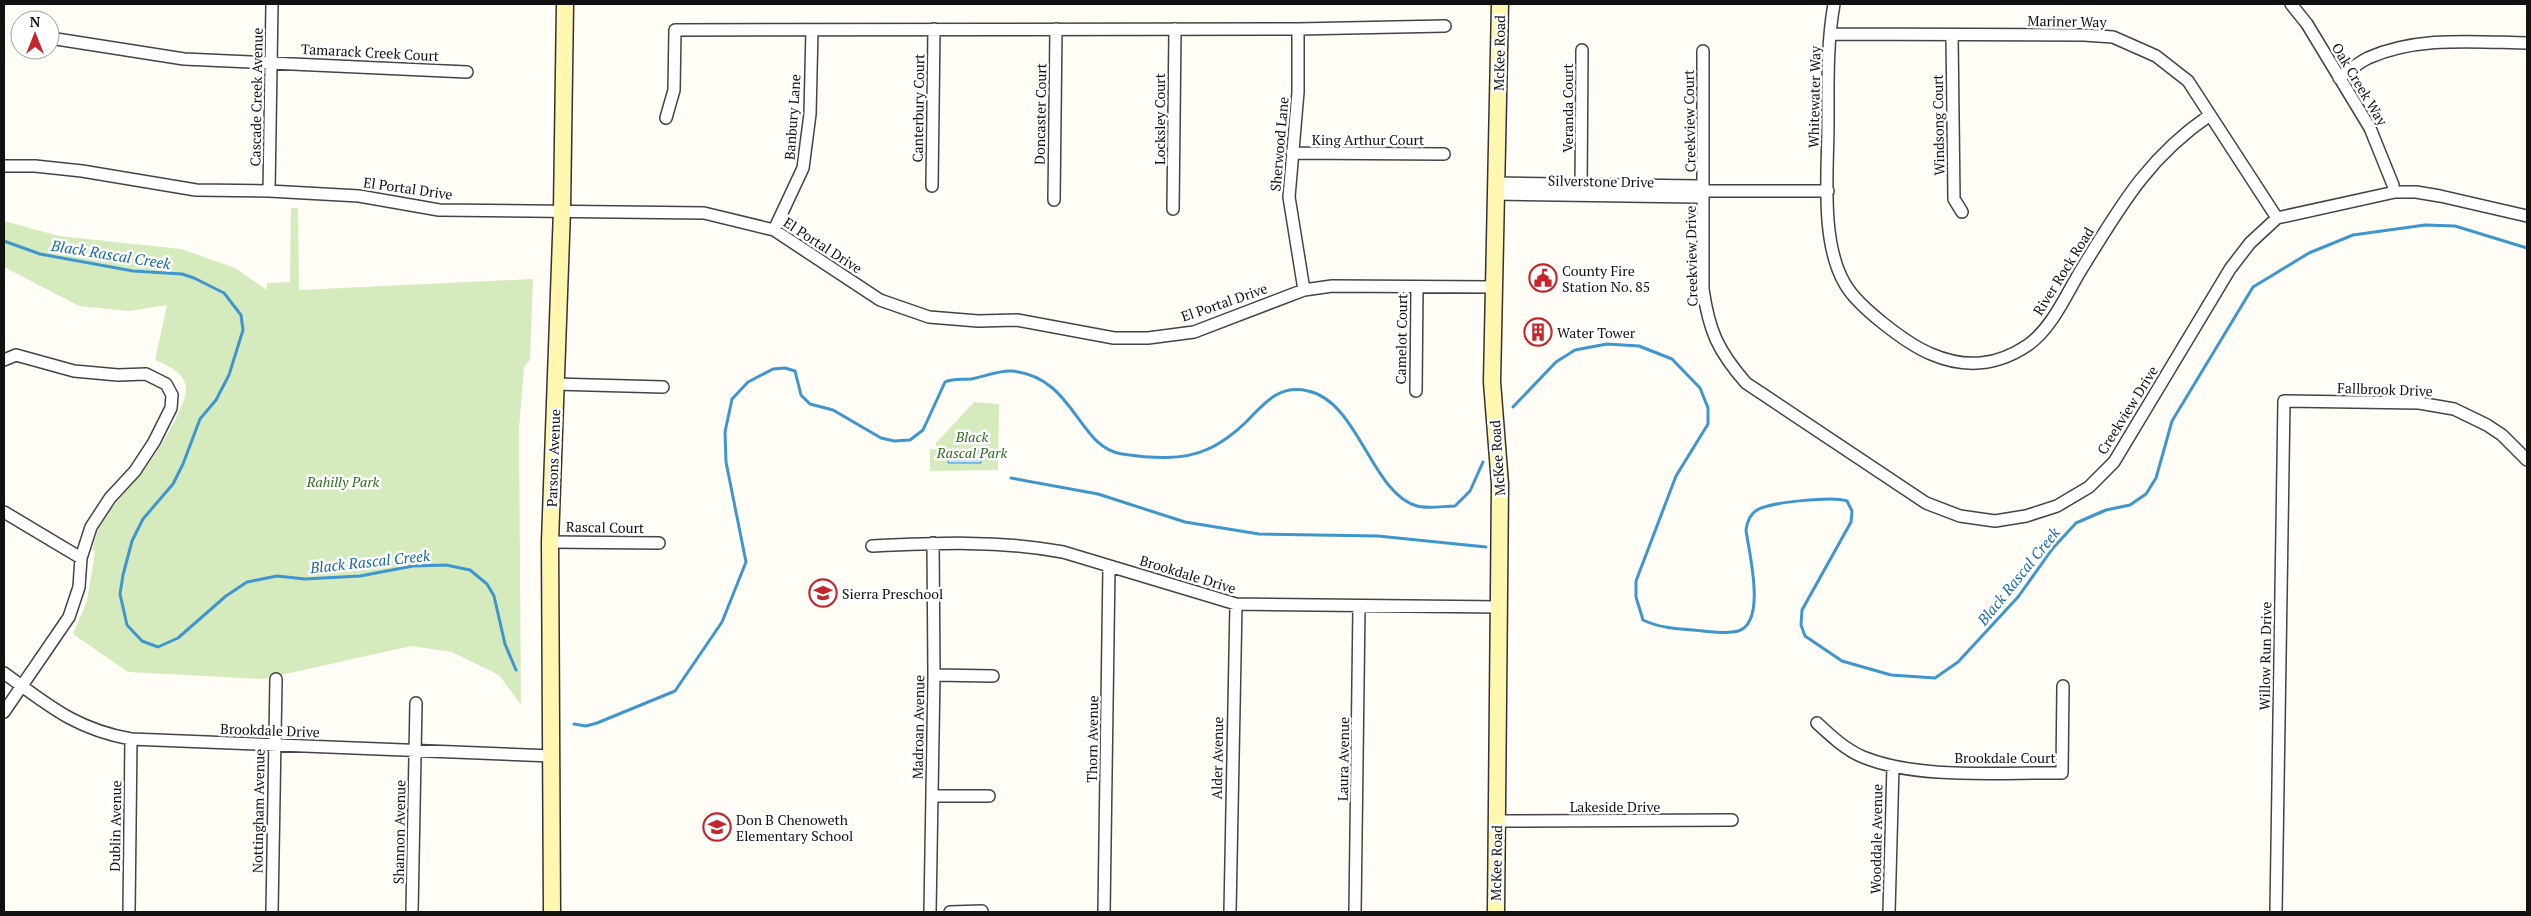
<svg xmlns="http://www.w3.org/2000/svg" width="2531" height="916" viewBox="0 0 2531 916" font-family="'PT Serif',serif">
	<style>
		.green { fill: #d5ebbd }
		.water { fill: #b9e0f7; stroke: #3f96cf }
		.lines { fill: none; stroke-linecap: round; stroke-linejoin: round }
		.stream { stroke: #3f96cf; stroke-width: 3 }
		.street-casing { stroke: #444; stroke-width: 14 }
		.secondary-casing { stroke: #333; stroke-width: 19 }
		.street { stroke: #fff; stroke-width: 11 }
		.secondary { stroke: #fff6b0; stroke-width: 16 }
		.labels { text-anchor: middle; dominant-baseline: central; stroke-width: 5; stroke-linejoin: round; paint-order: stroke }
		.street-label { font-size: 14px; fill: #111; stroke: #fff }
		.poi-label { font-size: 14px; fill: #111; stroke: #fff; text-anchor: start }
		.park-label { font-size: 14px; font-style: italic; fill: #2f6b1f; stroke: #fff }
		.water-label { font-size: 15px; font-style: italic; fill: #1768a6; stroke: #fff }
	</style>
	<rect width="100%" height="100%" fill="#fffdf5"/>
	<path class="green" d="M291,208h7l1,82 234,-11 -3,81 -6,7 -5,62 2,276 -22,-30 -47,-23 -41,-6 -148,33 -135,-7 -55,-38 14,-33 8,-49 -3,-2c3,-8 4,-16 7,-22 9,-20 27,-35 40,-52 13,-14 47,-69 47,-86 1,-16 -19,-25 -31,-30l12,-55 -38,6 -50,-5 -75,-39v-46l55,15 122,13 54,19 32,22v-7l23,-1z
		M974,402l25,2 -1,66 -68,1v-22h6v-6z"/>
	<path class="water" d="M948,450h33v13h-33z"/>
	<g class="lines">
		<path class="stream" d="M4,241l36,13 93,17 49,3 12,4 30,15 17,22 2,15 -14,45 -13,25 -16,19 -17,45 -10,20 -30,35 -11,22 -9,34 -3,19 7,31 15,16 16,6 20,-9 48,-42 21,-14 30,-6 28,3 55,-3 53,-10 33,-1 24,5 17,14 7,12 11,48 11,26
			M1513,407l43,-45 19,-12 32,-6 32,2 33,13 28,29 8,20v16l-32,52 -40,105v16l7,23c19,9 39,9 60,11 11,1 24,3 35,0 29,-9 11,-78 8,-101 1,-7 4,-16 11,-20 13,-8 76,-14 90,-9l5,10 -1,11 -49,88 -1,15 4,11 37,25 49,14 44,3 23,-16 60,-65 35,-49 23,-25 30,-13 24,-5 16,-11 10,-16 16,-57 81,-134 56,-34 44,-18 72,-10 30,1 72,22
			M1011,478l87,16 87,28 74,12 119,2 108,11
			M574,724l12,2 11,-3 78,-32 47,-69 24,-60 -20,-100 -1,-30 7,-33 16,-17 25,-13 12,-1 10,3 6,24 9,9 23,6 48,28 13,3 16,-1 13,-10 22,-48c9,-4 16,-2 26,-3 13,-2 27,-9 41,-8 63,6 65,76 110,83 27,4 61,7 86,-5 12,-5 28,-17 37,-26 19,-19 33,-39 63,-32 50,10 64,103 109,115 11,3 27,0 38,0l15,-15 13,-29"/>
		<g class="street-casing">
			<path id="street" d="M1834,4c-7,39 -6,79 -6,119 0,48 -8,119 17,161 13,23 62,60 86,70 35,15 66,12 97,-9 24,-17 38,-50 53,-75 39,-63 66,-112 129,-155
				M2291,4l16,20 63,104 23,57
				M1298,29v63l-9,105 15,93
				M1830,34l254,1 29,2 43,19 32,25 89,137
				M1952,35l2,164 8,13
				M50,38l134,21 283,13
				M1703,51v238c6,42 15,62 43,94l180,120 34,13 35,5 31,-5 31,-10 32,-19 25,-25 116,-193 20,-26 27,-25 118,-26h21l24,4 87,20
				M2339,78c9,-7 19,-15 29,-20 50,-22 106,-16 159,-15
				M666,118l8,-28 1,-60 623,-1 147,-3
				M1292,153l152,1
				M4,166h31l47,5 114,19 73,1 90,5 80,14 265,3 70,17 106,70 49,17 49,4 39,-1 97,18h34l46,-6 110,-42 28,-4 161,1
				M1496,183l202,3 7,5
				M932,186l2,-157
				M269,191l3,-187
				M1581,191l1,-141
				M1495,194l201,3 9,-6h123
				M1054,200l2,-171
				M1173,209l2,-180
				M774,230l29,-62 7,-54 2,-84
				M4,360l12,-5 58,16 44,4 28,-1 20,10 6,11 -1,13 -17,34 -19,29 -25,27 -19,29 -10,31 -2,29 -10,30 -65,95
				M555,384l108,3
				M1416,391l1,-104
				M4,512l77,46
				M550,542l109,1
				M872,546c64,-3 127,-6 191,6l173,52 264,3
				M4,673c44,32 71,56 127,66l421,17
				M934,675l59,1
				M1817,723c14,13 29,27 46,34 56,23 139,15 199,16l1,-87
				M932,796h57
				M1497,821l235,-1
				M129,912l2,-173
				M272,912l4,-233
				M412,912l4,-209
				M930,912l4,-237 -1,-132
				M950,912l32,-1
				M1104,912l5,-346
				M1230,912l6,-308
				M1355,912l4,-305
				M1889,912l4,-146
				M2276,912l8,-511 135,2 35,6 33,16 15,10 25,25"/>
		</g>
		<g class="secondary-casing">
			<path id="secondary" d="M552,912l-2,-370 12,-332 3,-206
				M1496,912l4,-428 -8,-102 8,-378"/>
		</g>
		<use href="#street" class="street"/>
		<use href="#secondary" class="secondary"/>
	</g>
	<defs>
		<g id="civic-ring" transform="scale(1.4375)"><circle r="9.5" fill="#fff" stroke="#c4262e" stroke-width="1.5"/><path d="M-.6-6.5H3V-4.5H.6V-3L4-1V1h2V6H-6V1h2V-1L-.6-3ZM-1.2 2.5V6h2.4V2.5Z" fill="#c4262e"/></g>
		<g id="building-ring" transform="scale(1.4375)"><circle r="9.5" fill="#fff" stroke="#c4262e" stroke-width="1.5"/><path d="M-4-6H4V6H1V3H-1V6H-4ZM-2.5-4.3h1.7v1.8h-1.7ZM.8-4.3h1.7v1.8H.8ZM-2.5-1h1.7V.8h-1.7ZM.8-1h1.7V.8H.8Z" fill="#c4262e"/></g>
		<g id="school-ring" transform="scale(1.4375)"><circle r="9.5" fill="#fff" stroke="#c4262e" stroke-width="1.5"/><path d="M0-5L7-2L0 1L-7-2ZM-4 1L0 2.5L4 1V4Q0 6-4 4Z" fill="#c4262e"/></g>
	</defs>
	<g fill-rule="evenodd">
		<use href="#civic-ring" x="1543" y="278"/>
		<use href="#building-ring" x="1538" y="332"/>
		<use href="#school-ring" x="823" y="593"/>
		<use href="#school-ring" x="717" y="827"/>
	</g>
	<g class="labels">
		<g class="street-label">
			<text transform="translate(2067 21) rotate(1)">Mariner Way</text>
			<text transform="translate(370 52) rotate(3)">Tamarack Creek Court</text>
			<text transform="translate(1499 53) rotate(-89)">McKee Road</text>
			<text transform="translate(2360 84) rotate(59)">Oak Creek Way</text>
			<text transform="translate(256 97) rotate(-89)">Cascade Creek Avenue</text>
			<text transform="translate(1814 97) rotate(-89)">Whitewater Way</text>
			<text transform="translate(918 108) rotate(-89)">Canterbury Court</text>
			<text transform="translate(1567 108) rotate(-90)">Veranda Court</text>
			<text transform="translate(1040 114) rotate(-89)">Doncaster Court</text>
			<text transform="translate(792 117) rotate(-86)">Banbury Lane</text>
			<text transform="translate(1159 119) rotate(-90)">Locksley Court</text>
			<text transform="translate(1689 121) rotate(-91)">Creekview Court</text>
			<text transform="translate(1938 125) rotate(-91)">Windsong Court</text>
			<text x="1368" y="139">King Arthur Court</text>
			<text transform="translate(1279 144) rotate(-85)">Sherwood Lane</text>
			<text transform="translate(1601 181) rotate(1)">Silverstone Drive</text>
			<text transform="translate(408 188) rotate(8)">El Portal Drive</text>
			<text transform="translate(823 245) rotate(33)">El Portal Drive</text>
			<text transform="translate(1691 256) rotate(-91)">Creekview Drive</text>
			<text transform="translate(2063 271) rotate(-58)">River Rock Road</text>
			<text transform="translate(1224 302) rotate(-19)">El Portal Drive</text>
			<text transform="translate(1401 339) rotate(-89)">Camelot Court</text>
			<text transform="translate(2385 389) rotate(2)">Fallbrook Drive</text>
			<text transform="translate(2127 410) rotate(-58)">Creekview Drive</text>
			<text transform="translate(553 458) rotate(-88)">Parsons Avenue</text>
			<text transform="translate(1497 458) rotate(-94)">McKee Road</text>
			<text transform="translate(605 527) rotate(1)">Rascal Court</text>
			<text transform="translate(1188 574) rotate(17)">Brookdale Drive</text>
			<text transform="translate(2265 656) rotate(-89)">Willow Run Drive</text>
			<text transform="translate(918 727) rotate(-89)">Madroan Avenue</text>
			<text transform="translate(270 730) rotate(2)">Brookdale Drive</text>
			<text transform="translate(1092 739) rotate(-89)">Thorn Avenue</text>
			<text x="2005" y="757">Brookdale Court</text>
			<text transform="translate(1217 758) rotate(-89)">Alder Avenue</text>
			<text transform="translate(1343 759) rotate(-89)">Laura Avenue</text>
			<text x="1615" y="806">Lakeside Drive</text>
			<text transform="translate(258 811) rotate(-89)">Nottingham Avenue</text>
			<text transform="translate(115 826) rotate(-89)">Dublin Avenue</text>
			<text transform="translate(399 832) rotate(-89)">Shannon Avenue</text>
			<text transform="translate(1876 839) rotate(-89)">Wooddale Avenue</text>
			<text transform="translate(1496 863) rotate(-89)">McKee Road</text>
		</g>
		<g class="poi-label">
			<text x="1562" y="270">County Fire<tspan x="1562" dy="16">Station No. 85</tspan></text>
			<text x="1557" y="332">Water Tower</text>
			<text x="842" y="593">Sierra Preschool</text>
			<text x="736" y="819">Don B Chenoweth<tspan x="736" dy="16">Elementary School</tspan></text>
		</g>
		<g class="park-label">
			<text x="972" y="436">Black<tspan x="972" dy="16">Rascal Park</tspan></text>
			<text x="343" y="481">Rahilly Park</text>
		</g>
		<g class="water-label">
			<text transform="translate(111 254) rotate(9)">Black Rascal Creek</text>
			<text transform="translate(370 561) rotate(-6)">Black Rascal Creek</text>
			<text transform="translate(2018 576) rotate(-51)">Black Rascal Creek</text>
		</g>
	</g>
	<rect width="2531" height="916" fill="none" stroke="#111111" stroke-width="10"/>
	<g transform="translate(35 35)"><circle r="24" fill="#ffffff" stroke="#a0a0a0"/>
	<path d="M0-4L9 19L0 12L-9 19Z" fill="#c4262e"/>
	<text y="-8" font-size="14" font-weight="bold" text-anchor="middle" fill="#111111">N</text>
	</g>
</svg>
